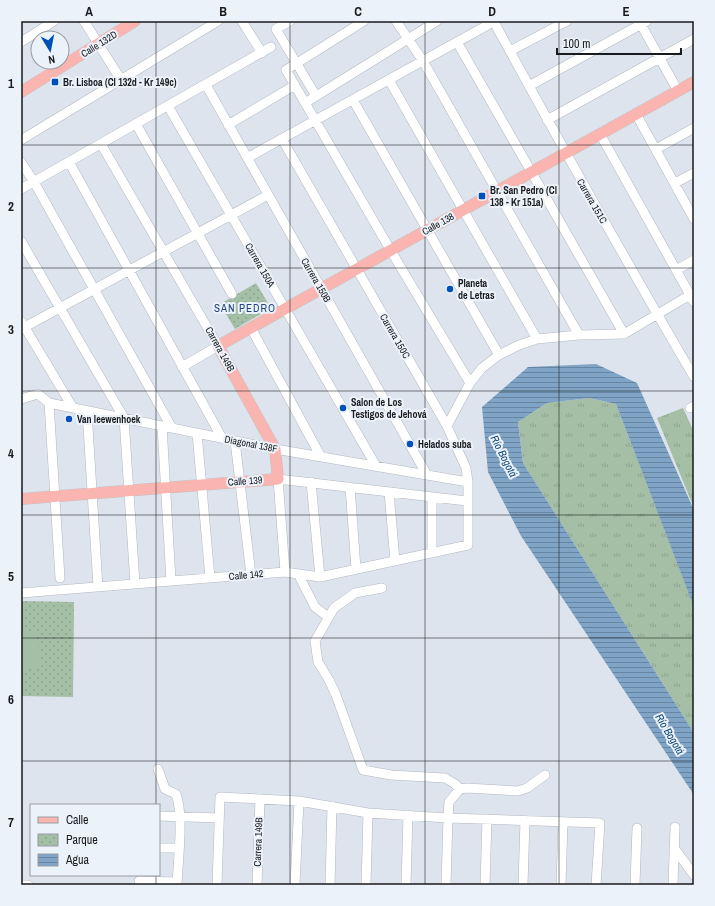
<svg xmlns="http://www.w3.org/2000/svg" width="715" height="906" viewBox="0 0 715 906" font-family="'Archivo Narrow',sans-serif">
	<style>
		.grass { fill: url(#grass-tufts) }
		.park { fill: url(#park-dots) }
		.pitch { fill: #a4bfa5 }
		.water { fill: url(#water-rules) }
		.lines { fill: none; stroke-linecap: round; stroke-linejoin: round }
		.minor-casing { stroke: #b2b8c0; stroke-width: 10 }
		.major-casing { stroke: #c3c3c4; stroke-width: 12 }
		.minor { stroke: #fff; stroke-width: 9 }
		.major { stroke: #fbb5b0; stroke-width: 11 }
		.grid { fill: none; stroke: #181a1d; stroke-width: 1; stroke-opacity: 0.55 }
		.poi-dot { fill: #0150b9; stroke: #ecf2fa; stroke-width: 1.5 }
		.labels { text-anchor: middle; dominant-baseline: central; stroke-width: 4; stroke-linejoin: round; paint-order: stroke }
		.street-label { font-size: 10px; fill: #181a1d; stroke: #ecf2fa }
		.poi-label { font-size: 10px; font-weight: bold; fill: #181a1d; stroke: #ecf2fa; text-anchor: start }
		.neighbourhood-label { font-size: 11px; letter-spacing: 1px; fill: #24467c; stroke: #ecf2fa }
		.water-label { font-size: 11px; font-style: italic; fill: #114a78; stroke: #ecf2fa }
		.neatline { fill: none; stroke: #181a1d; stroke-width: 1.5 }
		.grid-label { font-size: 13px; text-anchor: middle; font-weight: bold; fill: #181a1d }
	</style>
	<defs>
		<pattern id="grass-tufts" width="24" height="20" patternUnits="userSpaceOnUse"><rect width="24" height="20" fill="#a4bfa5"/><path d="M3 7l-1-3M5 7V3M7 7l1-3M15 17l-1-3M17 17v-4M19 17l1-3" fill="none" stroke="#8ca48e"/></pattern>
		<pattern id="park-dots" width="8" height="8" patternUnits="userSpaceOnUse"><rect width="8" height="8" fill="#a4bfa5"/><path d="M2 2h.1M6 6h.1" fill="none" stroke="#8ca48e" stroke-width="1.8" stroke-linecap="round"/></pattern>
		<pattern id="water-rules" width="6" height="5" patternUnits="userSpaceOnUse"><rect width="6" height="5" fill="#7fa4c6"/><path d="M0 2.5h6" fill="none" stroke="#6785a0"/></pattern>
	</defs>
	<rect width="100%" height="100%" fill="#dee4ed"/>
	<path class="grass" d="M589,398l27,6 78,202v127l-171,-270 -5,-41 29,-19z
		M683,408l11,24v76l-37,-90z"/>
	<path class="park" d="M256,283l15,25 -36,21 -15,-25z
		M21,601l53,1 -1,95 -52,-1z"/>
	<path class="pitch" d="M36,631l6,35 -21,4v-36z"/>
	<path class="water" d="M596,364l41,19 57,127v97l-78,-203 -27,-6 -42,5 -29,19 5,41 171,270v62l-173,-259 -33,-64 -6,-65 46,-40z"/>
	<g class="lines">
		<g class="minor-casing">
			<path id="minor" d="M84,21l37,59
				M242,21l20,32
				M290,21l-14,8 40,67
				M364,21l-78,49 105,181 79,132
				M396,21l27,40 156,274
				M639,21l39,70
				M494,22c65,119 131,238 200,355
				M21,42l33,-21
				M457,42l167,292
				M510,51l57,-30
				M389,80l148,259
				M206,85l221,390
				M529,86l118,-65
				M353,100l146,255
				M305,103l132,-82
				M168,106l208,360
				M636,114l58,105
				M547,120l147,-81
				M136,124l96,170
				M228,125l67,-40
				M600,134l94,168
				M21,140l197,-119
				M101,144l117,202 -36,21
				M656,149l38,-21
				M247,158l248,-137
				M21,162l13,20 138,246
				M69,162l153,276
				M675,183l19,-10
				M21,189l250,-142
				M21,241l103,177 11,166
				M676,270l18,-10
				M21,321l52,87
				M251,328l70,129
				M21,329l247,-134
				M21,399l17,-5 11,9 226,46 193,33
				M49,403l11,175
				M690,408l4,-2
				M87,411l11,176
				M162,426l9,155
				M447,426l23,-43 12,-15 17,-13 20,-10 18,-6 42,-4 45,-1 66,-39
				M197,433l13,145
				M235,441l16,134
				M311,482l9,95
				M350,487l6,82
				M389,492l6,69
				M432,553v-56
				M285,572l-7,-93 189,22
				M298,574l17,33 13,10
				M382,588l-27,5 -21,15 -19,33 3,21 11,18 7,15 27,75 28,5 54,3 10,6 5,5
				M21,593l264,-21 35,5 148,-32v-63l-2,-14 -19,-42 -165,-287
				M158,769l7,20 11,5c8,21 2,67 1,91
				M159,816l60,2
				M159,848h20
				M674,848l20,27
				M139,881l38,1
				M21,885h7
				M217,885l3,-88 79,4 69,12 80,5 152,5 -4,62
				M257,885l3,-86
				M295,885l4,-84
				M330,885l2,-79
				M366,885l2,-72
				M406,885l2,-70
				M446,885l2,-67 1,-16 11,-13 7,-1 51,3 9,-3 18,-13
				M485,885l2,-66
				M523,885l2,-65
				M561,885l2,-63
				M635,885l2,-57
				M673,885l2,-58"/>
		</g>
		<g class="major-casing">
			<path id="major" d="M21,92l114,-71
				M21,499l257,-20 -3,-30 -57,-103 476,-264"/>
		</g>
		<use href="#minor" class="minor"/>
		<use href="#major" class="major"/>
	</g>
	<path class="grid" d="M156,21v784M290,21v864M425,21v864M559,21v864M21,145h673M21,268h673M21,391h673M21,515h673M21,638h673M21,761h673M156,875v10"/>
	<g class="poi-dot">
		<rect x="51" y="78" width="8" height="8" rx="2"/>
		<rect x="478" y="192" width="8" height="8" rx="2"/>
		<circle cx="450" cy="289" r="4"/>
		<circle cx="343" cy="408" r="4"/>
		<circle cx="69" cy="419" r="4"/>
		<circle cx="410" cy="444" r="4"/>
	</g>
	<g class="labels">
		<g class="street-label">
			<text transform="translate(99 44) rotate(-32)">Calle 132D</text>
			<text transform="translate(592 201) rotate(60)">Carrera 151C</text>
			<text transform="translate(438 224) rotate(-29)">Calle 138</text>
			<text transform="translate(260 265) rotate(60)">Carrera 150A</text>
			<text transform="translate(316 280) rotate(60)">Carrera 150B</text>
			<text transform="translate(395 336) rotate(60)">Carrera 150C</text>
			<text transform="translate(220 349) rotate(61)">Carrera 149B</text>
			<text transform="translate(251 444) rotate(11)">Diagonal 138F</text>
			<text transform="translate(245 481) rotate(-4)">Calle 139</text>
			<text transform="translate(246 575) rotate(-5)">Calle 142</text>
			<text transform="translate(258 842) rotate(-88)">Carrera 149B</text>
		</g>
		<g class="poi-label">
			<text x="63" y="82">Br. Lisboa (Cl 132d - Kr 149c)</text>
			<text x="490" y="190">Br. San Pedro (Cl<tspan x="490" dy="12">138 - Kr 151a)</tspan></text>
			<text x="458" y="283">Planeta<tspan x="458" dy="12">de Letras</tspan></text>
			<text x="351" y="402">Salon de Los<tspan x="351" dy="12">Testigos de Jehová</tspan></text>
			<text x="77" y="419">Van leewenhoek</text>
			<text x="418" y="444">Helados suba</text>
		</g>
		<g class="neighbourhood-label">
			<text x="245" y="308">SAN PEDRO</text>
		</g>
		<g class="water-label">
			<text transform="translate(504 456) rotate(63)">Río Bogotá</text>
			<text transform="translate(670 734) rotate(59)">Río Bogotá</text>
		</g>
	</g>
	<rect width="715" height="906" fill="none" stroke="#ecf2fa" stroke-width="44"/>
	<rect x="30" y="804" width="130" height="72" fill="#ecf2fa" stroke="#979ca2"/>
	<rect x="38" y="817" width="20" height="6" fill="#fbb5b0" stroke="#979ca2"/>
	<text x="66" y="824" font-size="12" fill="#181a1d">Calle</text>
	<rect x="38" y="834" width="20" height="12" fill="url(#park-dots)" stroke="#979ca2"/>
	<text x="66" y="844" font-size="12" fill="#181a1d">Parque</text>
	<rect x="38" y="854" width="20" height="12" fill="url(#water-rules)" stroke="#979ca2"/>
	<text x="66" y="864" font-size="12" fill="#181a1d">Agua</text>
	<g transform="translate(50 50) rotate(170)"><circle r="19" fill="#ecf2fa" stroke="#979ca2"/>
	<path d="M0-3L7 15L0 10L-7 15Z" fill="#0150b9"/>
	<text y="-6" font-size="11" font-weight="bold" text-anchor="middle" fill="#181a1d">N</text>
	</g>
	<path d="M557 48v6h124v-6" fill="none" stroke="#181a1d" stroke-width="2"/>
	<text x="563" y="48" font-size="12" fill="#181a1d" stroke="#ecf2fa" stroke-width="3" paint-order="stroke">100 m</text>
	<rect x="22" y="22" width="671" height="862" class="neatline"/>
	<g class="grid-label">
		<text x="89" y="16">A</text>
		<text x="223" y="16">B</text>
		<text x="358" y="16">C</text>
		<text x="492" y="16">D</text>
		<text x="626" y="16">E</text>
		<text x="11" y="88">1</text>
		<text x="11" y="211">2</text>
		<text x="11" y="334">3</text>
		<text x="11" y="458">4</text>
		<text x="11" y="581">5</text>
		<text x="11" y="704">6</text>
		<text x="11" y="827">7</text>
	</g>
</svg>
